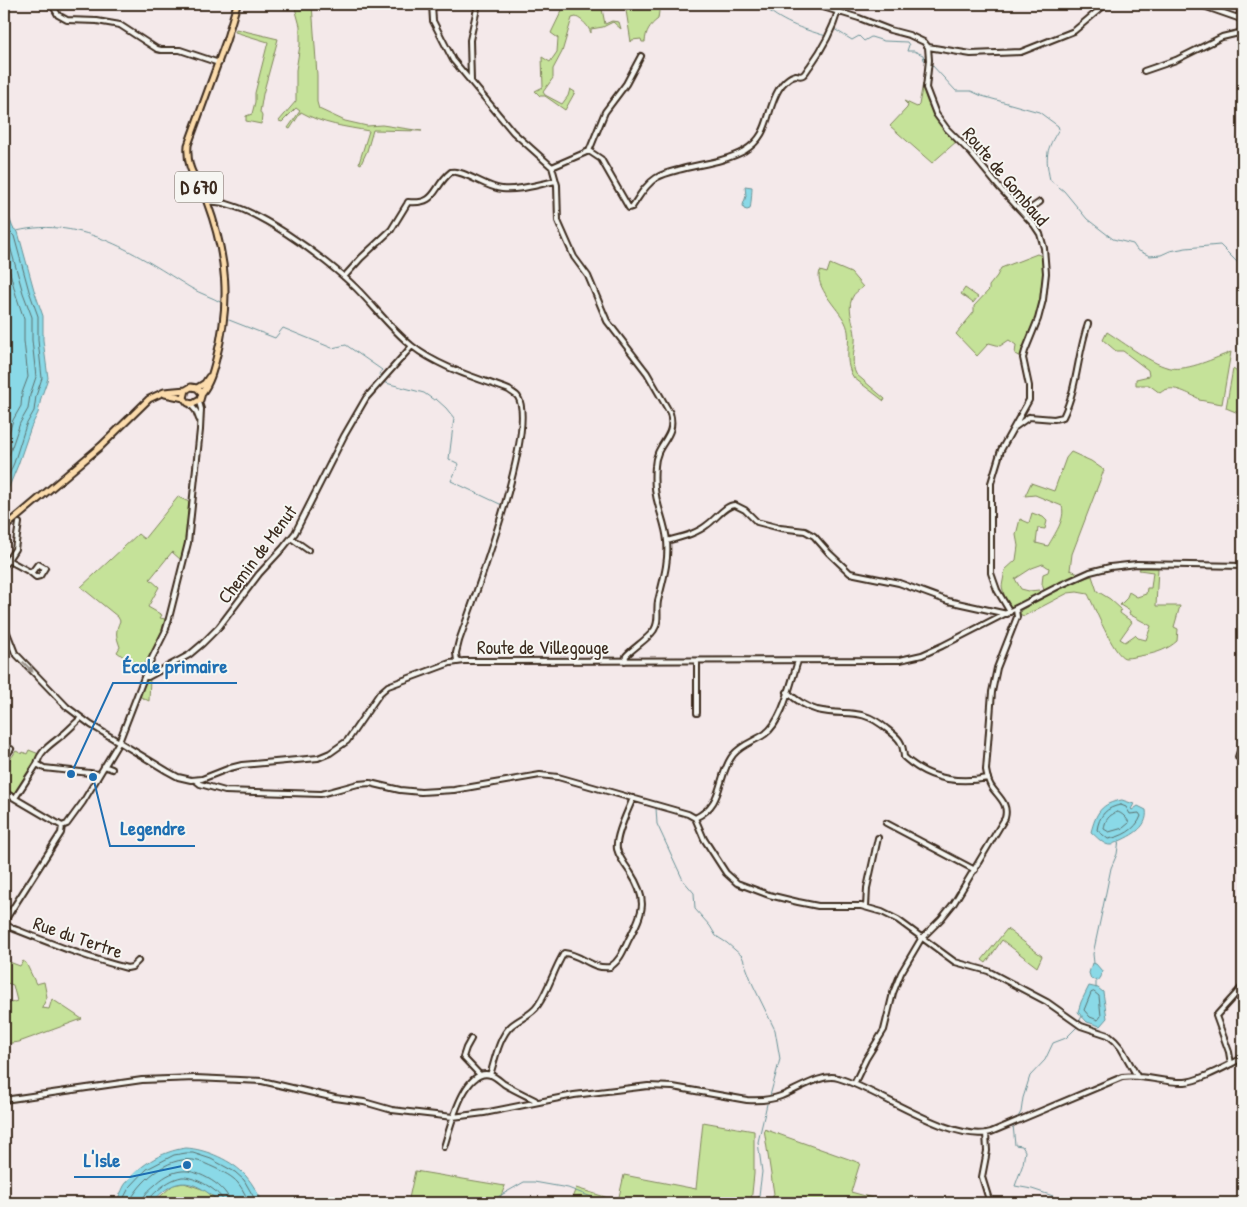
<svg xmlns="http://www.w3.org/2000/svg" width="1247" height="1207" viewBox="0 0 1247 1207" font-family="'Patrick Hand',sans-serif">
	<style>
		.green { fill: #c5e299; stroke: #80865c }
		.water { fill: #8ad9e7; stroke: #6a9397 }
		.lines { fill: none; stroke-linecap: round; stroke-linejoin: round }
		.shore { stroke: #5b706e; stroke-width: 1 }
		.stream { stroke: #6a9397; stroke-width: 1 }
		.minor-casing { stroke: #3b2a1e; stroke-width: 8 }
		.major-casing { stroke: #3b2a1e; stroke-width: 9 }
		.minor { stroke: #f6f6f2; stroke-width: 4 }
		.major { stroke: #fcdcac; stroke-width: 5 }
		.oneway { fill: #989088 }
		.labels { text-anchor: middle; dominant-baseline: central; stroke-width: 4; stroke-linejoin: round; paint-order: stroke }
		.shield { fill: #f6f6f2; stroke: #73675e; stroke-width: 1 }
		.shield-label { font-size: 18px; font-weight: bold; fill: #3b2a1e }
		.street-label { font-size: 19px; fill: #3b2a1e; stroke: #f6f6f2 }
		.leader { fill: none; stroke: #1f6fb2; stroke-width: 2 }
		.callout-dot { fill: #1f6fb2; stroke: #f6f6f2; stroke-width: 2 }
		.callout-label { font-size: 20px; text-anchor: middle; font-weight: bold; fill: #1f6fb2; stroke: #f6f6f2; stroke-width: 4; stroke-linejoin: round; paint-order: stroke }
	</style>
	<rect width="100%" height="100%" fill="#f4e9ea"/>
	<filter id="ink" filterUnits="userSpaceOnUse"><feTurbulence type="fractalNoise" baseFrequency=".02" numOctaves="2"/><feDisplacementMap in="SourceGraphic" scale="10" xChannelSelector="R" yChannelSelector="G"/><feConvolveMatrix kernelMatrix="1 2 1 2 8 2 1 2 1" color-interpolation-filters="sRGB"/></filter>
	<g filter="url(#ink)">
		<path class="green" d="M294,4h18l5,71v27l2,7 26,12 22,5 15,-1 40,6 -49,-1 -6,21 -6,13 -2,-1 10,-32c-23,-4 -47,-7 -68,-19l-11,17 -2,-1 12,-17 -4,-3 -14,14 -3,-1 17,-20v-31l4,-25v-19z
			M565,4h36l4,20 7,-3 7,1 2,7 -8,-7 -10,5 -12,2v4c-3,-7 -8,-13 -15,-16l-4,1 -10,34 -9,17v9l-10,14 2,3 17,9 6,-8 2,-7 5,3 -10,18 -20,-14h-5l-5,-5 8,-4 -1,-30 8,5 7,-10 1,-14 -7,-5z
			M625,4h35l-2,15c-9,7 -12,12 -13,23h-3l-1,-3 -9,1 -1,2z
			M236,29l42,10 -15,55 -3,18 2,4 -1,8 -15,-3v-5l6,-2 3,-12v-9l13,-51 -33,-10z
			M923,83c2,25 17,41 34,58l-25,22 -42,-37 17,-18 1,-3 -4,-4 13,6 2,-2z
			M1037,254l5,2c5,40 -7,65 -22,101l-5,-3 1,-9 -7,-5 -9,6 -11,-3 -12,13 -21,-22 18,-22v-6l15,-16v-4l8,-10 4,-8z
			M830,264l21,9 12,14c-4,3 -9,6 -11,11 -6,14 5,30 3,44 -1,11 -4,22 1,32l29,25 -1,2 -30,-23c-13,-19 0,-39 -9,-56 -7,-14 -31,-35 -25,-51l7,2z
			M965,288l13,9 -5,6 -12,-9z
			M1107,332c16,10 47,34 64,36 17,3 44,-10 60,-16l-9,52 -23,-4 -1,-2c-12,-5 -26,-15 -38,-5l-11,-8h-13v-6l13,-3 -1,-6 -25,-19h-7l-13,-11z
			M1233,369l10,7v39l-17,-7z
			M1071,452l20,9 13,9 -32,84 -2,16 6,2v5l-7,2 -24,14 -3,-9 1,-10 5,-2 1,-4 -6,-4 -11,4 -17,11 6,10 8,2 10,-1 3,4 -30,15 -7,-10 -3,-13 3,-16 11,-10 2,-14 -2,-11 4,-16 9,4 3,-10 11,4 4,4 -2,8 -7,-1 -2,15 12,3c6,-11 18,-27 14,-40l-27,-11 -10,1 6,-13 23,8 12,-33z
			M178,497l11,5 -4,44 -4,14 -9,-8 -22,27 9,8 -11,20 14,8 -2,3 5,1 -3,12 -20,40 -25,-19 3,-5c-4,-11 -5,-15 0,-26l-2,-4 -37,-30 57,-53 6,5z
			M1140,568h18l-2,38h24l-6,21 4,2 -1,12c-9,8 -20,12 -32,14 -6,1 -14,3 -20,3 -11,-2 -31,-52 -37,-64l-11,-2 -9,1 -44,23 -5,-2 2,-4 59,-31 12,-3 5,15 13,8 11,10 -1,4 12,9 -12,17 5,3 10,-7 3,3 8,2 5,-14 -22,-12 1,-3 -10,-6 6,-6 3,-7 8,5 9,-3 1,-6h4l2,-16 -14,-2z
			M150,678l-1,23 -10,-5 5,-16z
			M29,750l10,4 -25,40 -10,-5v-21l12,-17 6,3 1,-2 4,2z
			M1007,929l35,27 -5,11 -35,-27 -16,23 -4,-3z
			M4,960l16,6 3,-5 3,2 10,21 8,-2 3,15 -5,11 7,1 3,-10 30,20 -63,23 -15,2v-39l13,-4 -4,-16 -9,-3z
			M703,1122l51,9v43l-3,29h-181l6,-15 42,13 6,-26 72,14z
			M764,1129l96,34 -9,29 39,11h-120l4,-9z
			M415,1171l90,15 -7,17h-90z
			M184,1183l21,7 15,13h-67l20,-18z"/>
		<path class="water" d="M745,186l7,1c0,3 -1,19 -2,22l-3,1 -3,-1 -1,-4 3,-9z
			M4,204l9,24 5,4 16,58 9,26v24l5,38 -7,20 -3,15 -7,14 -13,38 -14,34z
			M1122,800l12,4 -3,5 1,1 6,-4 8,4c3,19 -18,27 -31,33 -1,0 -2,2 -4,2 -7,1 -15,-9 -20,-13 5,-19 10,-29 31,-32z
			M1092,963l4,1 6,7 -1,6 -3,4 -7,-2 -2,-6z
			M1089,986l9,2 5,4 4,26 -7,8 -13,-4 -9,-10 3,-10z
			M186,1148c20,1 47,13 60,28 7,8 12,18 17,27h-42c-27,-23 -44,-30 -69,0h-38c5,-5 7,-11 10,-17 13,-20 38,-35 62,-38z"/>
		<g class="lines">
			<path class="shore" d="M4,217l5,14 5,5 15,55 9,25v24l4,38 -6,18 -2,15 -8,14 -12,38 -10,23
				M4,234l4,5 15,54 9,24v23l4,37 -6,18 -2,14 -8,14 -16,47
				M4,250l12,45 8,24v22l4,36 -6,16 -1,13 -8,14 -9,29
				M1121,805l5,2 4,7 9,-1 2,3c-5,14 -20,21 -33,23l-11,-9c2,-14 9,-23 24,-25z
				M1117,812c4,0 11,7 12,11l-6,5 -14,4 -5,-3c1,-9 5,-14 13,-17z
				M1094,992l5,4 2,20 -3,4 -8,-3 -6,-7 7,-17z
				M121,1203l8,-15 18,-19 27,-14 12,-2h7l18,6 24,13 9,8 13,23
				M129,1203c10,-21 38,-47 64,-43 8,1 15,5 22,8 8,4 17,8 23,15 5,6 8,14 12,20
				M142,1203c1,-8 7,-13 13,-18 7,-7 16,-13 27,-14 15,-2 47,16 48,32
				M149,1203c0,-6 4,-8 8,-12 8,-7 15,-12 25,-14 12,-1 40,14 42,26"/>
			<path class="stream" d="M761,4c21,19 39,24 65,32
				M834,29l18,11 7,-4 5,5 7,-4 13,4 23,1 2,3 -2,6h7l9,4 1,5 2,1
				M931,64l25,27h15l11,5 57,16 19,14 1,3c-13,21 -14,27 -9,51l14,11 23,28 26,20 20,5 4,6 13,6 11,-1 9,-4 16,-3 34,-3 23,23
				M17,231c65,-16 122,25 174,57 10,6 21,9 31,15l-1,14
				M229,320l46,18 8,-10 49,20 14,-3 36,25 -3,4 2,5
				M382,382l42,11 10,7 2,-1 10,9 8,10 -5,41 10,5 -8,17 51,24
				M656,808l1,16 26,56 11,13 1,16 15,17 6,10 11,7 15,13 11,29 22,45 5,29 -10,37
				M1094,963l-1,-9 9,-42 9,-44 6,-14 2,-14
				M1096,988v-9
				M1079,1022l3,-6
				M1014,1119l4,-2 3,-5 2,-14 7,-22 15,-16 8,-17 13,-5 11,-11
				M1013,1125l2,20 7,1 3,5 -2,13 -8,22 17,3 21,7 1,7
				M493,1203l3,-5 28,-16h10l34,6 39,15
				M758,1203l4,-31 -4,-30 9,-38"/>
			<g class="minor-casing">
				<path id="minor" d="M52,4l6,11 9,5 30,1 23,4 37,24 4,1h19l39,13
					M432,4l1,17 20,39 60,72 39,35 5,18 1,36 16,36 14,19 19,45 40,52 23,40c7,25 -14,29 -15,53 -1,12 -1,25 3,38 3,12 8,24 9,37 2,21 -4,39 -9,60 -2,10 2,20 -4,29 -7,10 -20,17 -28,26l-1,5
					M813,4l46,14 31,12 19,5 15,7 4,5 43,7 50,-2 53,-21 32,-27
					M1198,4l40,14 5,3
					M1238,18l5,-13
					M928,47l1,13 -3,28 10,26 11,15 24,24 28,34 35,38 6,9 4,14 2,25 -3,27 -5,19 -13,32 -2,7 6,28v14l-28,50 -10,33v90l6,17 13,22
					M1144,71l32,-11 46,-23 21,-5
					M471,81l-1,-41 8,-36
					M589,151l12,8 28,49 3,-1c7,-10 13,-22 24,-29 6,-4 14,-6 22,-8 21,-6 46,-8 66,-19 27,-16 21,-39 35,-62 3,-5 10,-13 17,-14 3,0 4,2 7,0 3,-2 5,-7 7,-9 13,-18 22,-34 28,-55
					M589,151l16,-39 21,-28 15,-28
					M552,167l37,-16
					M207,202c40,-4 122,59 149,86 19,19 35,41 56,58 28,22 63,31 97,44 2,2 7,4 9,7 20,33 -45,204 -59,244l-3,12 1,8
					M1024,213l16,-11
					M344,277l17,-19 30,-28 16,-26 1,-2c30,3 24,-15 43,-30 12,-3 35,16 51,17 17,2 37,-5 54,-8
					M190,404l6,7 3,8
					M1029,417l25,2 9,-2c15,-31 14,-62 25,-93
					M1015,427l14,-10
					M291,538l17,12
					M667,541c14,-4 29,-7 40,-16 9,-6 18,-20 28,-20l10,5 12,12 23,6 25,3 9,5 15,17 21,20 49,10 49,18 59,13
					M8,560l22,12h2l6,-8 7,4 -5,8 -4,1 -6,-5
					M4,566l11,-17 4,-26
					M4,625l11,28 52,54 24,18 76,46 11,6 13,3 11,-1 28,-11 12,-3 76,-7 12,-5 17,-12 33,-48 8,-7 62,-23 14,-2 436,-1 22,-5 20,-9 119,-61 29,-13 20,-5 27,-3 106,2
					M697,661v52
					M144,677h4l41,-22 13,-11 17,-17 40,-53 24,-26 12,-15 49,-97 22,-38 46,-52
					M787,692c9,8 19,15 30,18 30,7 43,-4 70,19 12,9 16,13 17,28 24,22 53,27 84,21
					M81,718c-7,6 -14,14 -21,19 -10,8 -20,14 -23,27l7,4 55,6
					M1238,757l5,-15
					M4,759l7,-10
					M104,766l8,3
					M195,780l5,4 25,7 96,3 37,-10 12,-1 30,7 21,2 33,-2 86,-15 18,2 130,37 7,4c30,-14 21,-41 38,-63 9,-11 22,-14 32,-21 18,-13 26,-53 33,-73
					M4,792l58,34
					M15,798l22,-34
					M695,818l9,21 22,34 11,10 32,12 29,7 20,4h43l21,6 16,8 57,42 33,9 59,31 34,24 27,9 7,6 6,7 16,28
					M886,823l89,47
					M62,826l5,-2 16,-22 36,-60 31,-80 15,-30 3,-10 20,-79 12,-113 1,-21 -2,-7
					M62,826l-1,7 -57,89 2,3 6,3c38,15 75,30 115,40l5,-1 6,-6
					M866,907l1,-19 11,-50
					M471,1039l-5,9 -3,9 17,18
					M1231,1064l-2,-12 -13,-36 27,-30
					M490,1075c5,-15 9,-38 21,-49 9,-8 21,-11 27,-21 11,-16 16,-36 26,-52 17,1 28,17 46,14 10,-6 14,-18 19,-28 15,-28 19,-39 1,-67 -5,-7 -11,-15 -13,-23 -2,-13 11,-38 16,-51
					M854,1084l12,-25 18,-29 9,-37 8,-20 20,-34 20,-20 13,-16 51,-85c4,-15 -7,-21 -14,-32 -3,-5 -4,-10 -5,-16l6,-78 5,-24 20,-51 -1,-8
					M4,1100l138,-20 53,-2 67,3 73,17 29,4 28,8 61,7 31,-4 90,-18 74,-9 25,1 74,13c12,1 23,0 34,-4 16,-6 41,-23 57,-18 40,11 114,66 153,54l131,-55c21,-3 41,6 63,5 16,-1 43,-17 58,-24
					M986,1133l1,18 -5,26 8,26
					M444,1147c6,-18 20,-81 47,-72 5,2 9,6 13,9 10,6 21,11 31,16l1,2"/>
			</g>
			<g class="major-casing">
				<path id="major" d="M197,388l5,5 -2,7 -7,4 -5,-1 -4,-5 2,-8 5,-3 6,1 8,-5 4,-6
					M202,393c8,-10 11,-22 14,-34 15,-56 11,-103 -9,-157 -9,-23 -21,-30 -19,-57l38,-104 11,-37
					M165,394l19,4
					M4,528l97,-82 48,-47 15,-7 22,-2"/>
			</g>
			<use href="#minor" class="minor"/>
			<use href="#major" class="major"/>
		</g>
		<defs><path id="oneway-solid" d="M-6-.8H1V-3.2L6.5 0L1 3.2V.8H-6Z" transform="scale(1.25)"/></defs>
		<use class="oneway" href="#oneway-solid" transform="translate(28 667) rotate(46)"/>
	</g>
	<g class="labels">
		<rect class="shield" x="175" y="171.5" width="48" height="31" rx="4"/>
		<g class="shield-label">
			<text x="199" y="187">D 670</text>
		</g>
		<g class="street-label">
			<text transform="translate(1006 176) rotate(50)">Route de Gombaud</text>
			<text transform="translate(257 554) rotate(-53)">Chemin de Menut</text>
			<text x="543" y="647">Route de Villegouge</text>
			<text transform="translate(78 937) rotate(19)">Rue du Tertre</text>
		</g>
	</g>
	<path class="leader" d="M71 774L113 683H237M93 777L110 846H195M187 1165L130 1177H74"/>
	<g class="callout-dot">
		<circle cx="71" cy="774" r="5"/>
		<circle cx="93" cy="777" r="5"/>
		<circle cx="187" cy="1165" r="5"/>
	</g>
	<g class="callout-label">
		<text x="175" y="673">École primaire</text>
		<text x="153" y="835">Legendre</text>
		<text x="102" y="1167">L'Isle</text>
	</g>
	<rect width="1247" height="1207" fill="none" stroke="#f6f6f2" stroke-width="20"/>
	<rect x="10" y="10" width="1227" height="1187" fill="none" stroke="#3b2a1e" stroke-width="2" filter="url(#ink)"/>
</svg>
